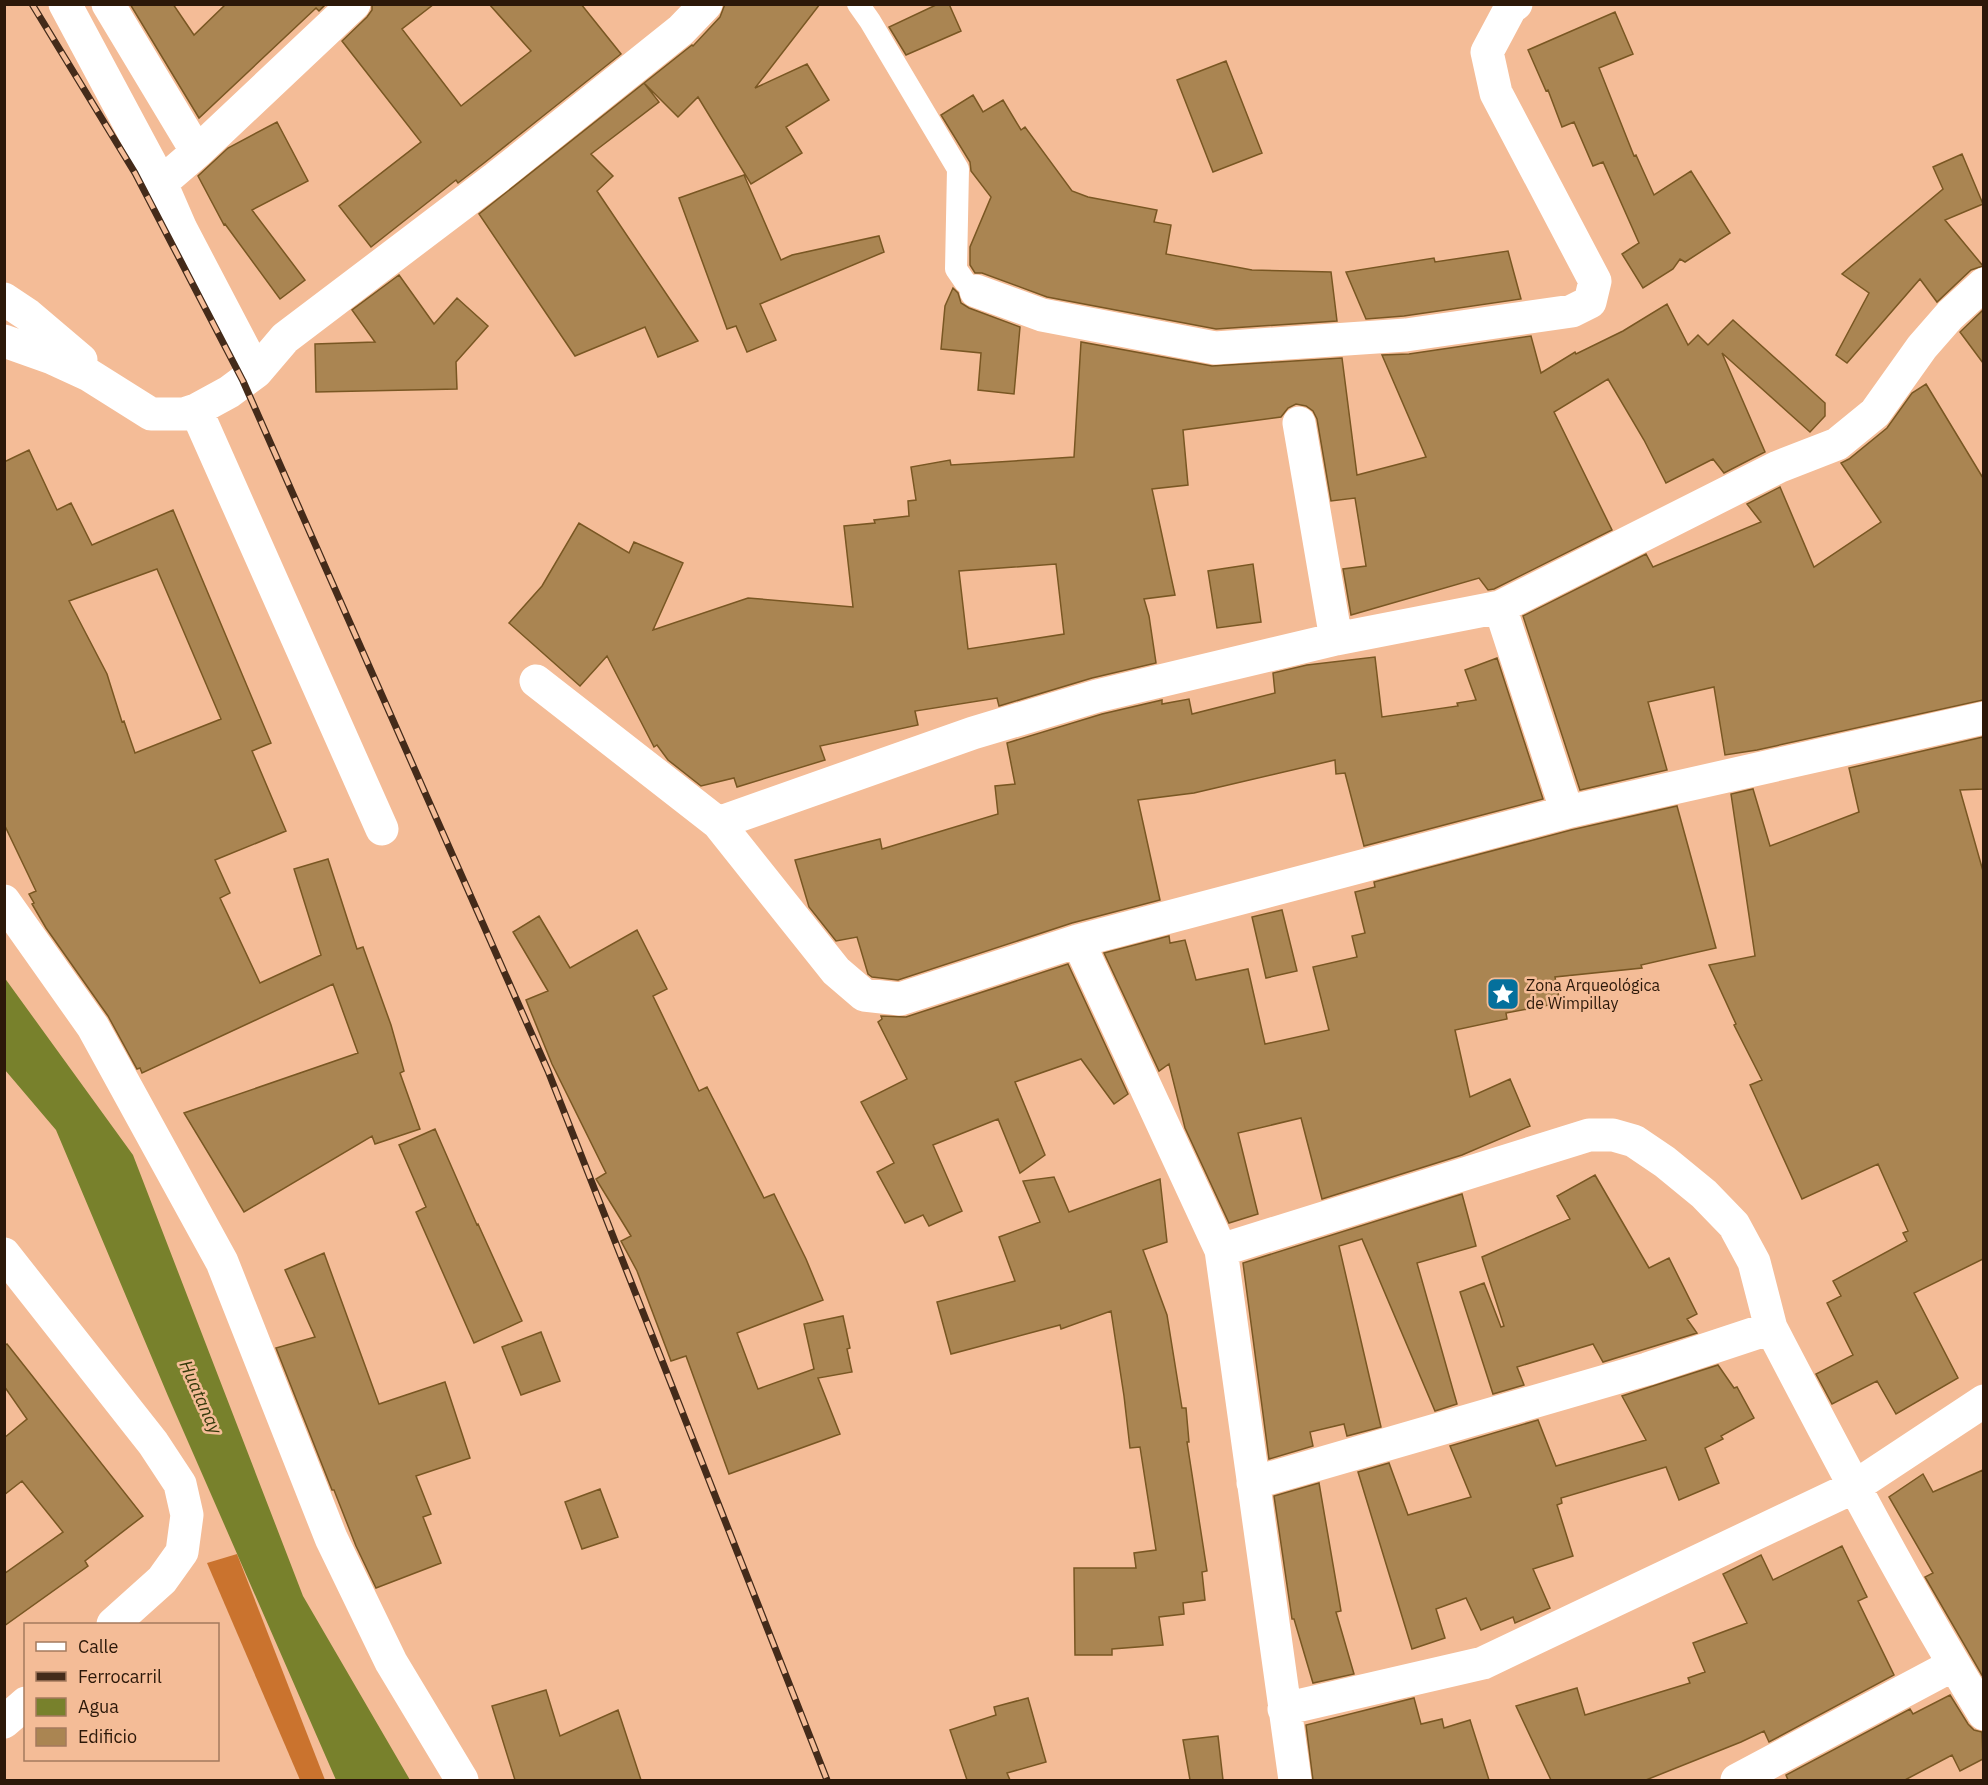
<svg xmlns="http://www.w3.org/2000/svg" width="1988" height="1785" viewBox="0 0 1988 1785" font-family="'IBM Plex Sans',sans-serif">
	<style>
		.forest { fill: #ca732e }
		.water { fill: #78812c }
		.building { fill: #aa8552; stroke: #795723; stroke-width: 1.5; fill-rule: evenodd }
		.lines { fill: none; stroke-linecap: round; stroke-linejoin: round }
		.service { stroke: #fff; stroke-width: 22 }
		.minor { stroke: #fff; stroke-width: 33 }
		.rail-casing { stroke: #442b1a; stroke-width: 7 }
		.rail { stroke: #f4bc97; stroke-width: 4.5; stroke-dasharray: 14; stroke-linecap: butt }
		.labels { text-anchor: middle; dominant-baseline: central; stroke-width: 5; stroke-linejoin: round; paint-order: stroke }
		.poi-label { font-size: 16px; fill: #2c1809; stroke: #f4bc97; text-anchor: start }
		.water-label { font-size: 18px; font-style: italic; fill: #353a0b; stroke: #f4bc97 }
	</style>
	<rect width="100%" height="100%" fill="#f4bc97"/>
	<path class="forest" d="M237,1554l88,226h-25l-93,-217z"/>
	<path class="water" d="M4,977l129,178 170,441 107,184h-74l-168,-384 -112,-266 -51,-60z"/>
	<path class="building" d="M130,4h43l21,31 32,-31h100l-7,7 -3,-3 -117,110z
		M372,4h62l-32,25 59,77 70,-55 -42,-47h92l40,50 -137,109 -26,20 -2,-3 -85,67 -32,-41 82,-64 -79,-101 25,-24 5,-7z
		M725,4h95l-65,84 52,-24 22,36 -43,27 16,26 -51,31 -53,-87 -20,20 -34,-34 15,19 -68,52 22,22 -16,15 101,150 -40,16 -13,-30 -70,29 -96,-142 213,-169 1,1 27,-29z
		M938,4h11l12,27 -55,24 -17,-28z
		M1615,12l18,42 -34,14 35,88 2,-1 18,40 37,-24 39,62 -45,29 -5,-3 -7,10 -30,19 -21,-34 17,-11 -36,-81 -10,4 -19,-44 -12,5 -14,-37 -2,1 -18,-41z
		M1226,61l36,92 -49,19 -36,-92z
		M973,95l10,17 20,-12 18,30 4,-3 47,64 16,6 69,13 -3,12 17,3 -5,29 86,16 79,2 6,49 -121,8 -169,-32 -65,-24h-7l-5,-8v-18l21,-50 -20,-26 -1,-9 -29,-47z
		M277,122l31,59 -56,29 53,70 -25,19 -55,-75 -1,1 -26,-49 30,-28z
		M1962,154l21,50 -38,16 38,46 -12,4 -34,32 -17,-23 -73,84 -11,-8 33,-62 -27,-19 101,-85 -10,-22z
		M744,175l37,85 11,-5 87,-19 5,16 -124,52 16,36 -29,12 -11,-26 -9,3 -48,-131z
		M1508,251l13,48 -117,17 -38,3 -20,-47 88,-14 1,4z
		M399,275l35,49 23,-26 31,28 -32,36 1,27 -141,3 -1,-48 60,-2 -23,-32z
		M953,288l5,5 3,10 8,5 51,19 -6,67 -36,-4 3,-37 -40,-4 4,-43z
		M1667,304l21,41 10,-10 10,10 25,-25 92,83v13l-15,16 -88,-79 43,99 -41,21 -11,-14 -47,24 -22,-43 -36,-61 -54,33 58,118 -118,59 -6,1 -9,-12 -128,37 -8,-46 23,-3 -11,-68 -24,3 -14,-82 -4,-8 -7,-5 -10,-2 -8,4 -7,9 -98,13 5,55 -36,4 23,106 -31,4 5,17 7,47 -64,15 -93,28 -2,-8 -82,13 3,14 -98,21 5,14 -88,27 -3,-9 -33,8 -33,-26 -11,-15 -3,2 -47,-91 -27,30 -71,-63 33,-37 37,-63 50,30 5,-11 49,21 -30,67 95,-32 105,9 -9,-81 31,-3 -1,-3 35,-4 -1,-15 8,-1 -5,-33 39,-7 1,5 123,-8 7,-115 131,24 130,-8 15,117 69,-18 -44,-102 27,-1 122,-18 10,37 34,-21 1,2 47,-23zM1056,564l8,70 -96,15 -9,-78z
		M1983,310v53l-23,-31z
		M1926,384l57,94v222l-226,50 -32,5 -11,-68 -66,15 19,68 -87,20 -57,-174 123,-62 7,13 108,-45 -14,-18 33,-17 34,80 67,-45 -40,-59 8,-4 38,-31 25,-35z
		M29,450l28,60 14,-7 21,42 81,-35 98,233 -19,8 34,80 -71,29 15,33 -10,5 40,85 61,-28 -27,-86 34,-10 29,90 6,-2 28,78 13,46 -4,2 20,56 -45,15 -3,-8 -128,76 -60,-99 174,-60 -25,-69 -191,89 -2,-5 -3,1 -29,-53 -62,-88 -14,-24 2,-1 -5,-9 7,-3 -32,-67v-362zM157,569l64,150 -86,34 -11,-32 -2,1 -15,-48 -38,-73z
		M1253,564l8,58 -44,6 -9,-57z
		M1375,657l7,60 76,-11 -1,-3 19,-3 -11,-30 32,-12 46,141 -179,47 -19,-73 -9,1 -1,-14 -141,33 -56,7 22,100 -88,23 -174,57 -26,-3 -4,-3 -11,-37 -21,4 -27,-34 -14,-47 85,-21 2,10 116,-35 -3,-28 20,-2 -8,-41 95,-29 60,-14v4l27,-5 3,15 83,-21 -2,-20 34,-8z
		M1983,737v52l-23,1 23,81v388l-69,34 44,85 -62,36 -19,-33 -45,23 -16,-30 37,-19 -26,-52 14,-7 -8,-15 74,-40 -4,-8 5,-2 -30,-67 -76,35 -52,-114 12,-5 -28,-55 2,-1 -27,-59 46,-9 -24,-162 22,-5 17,57 89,-34 -10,-44z
		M1677,806l39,142 -75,17 1,3 -87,9 5,26 -54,10 1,6 -52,11 15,67 40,-18 20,47 -68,29 -140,44 -21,-81 -63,15 20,81 -29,9 -44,-95 -16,-64 -10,7 -55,-118 65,-17 1,7 15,-3 11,40 52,-11 17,75 64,-14 -16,-63 44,-10 -5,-21 13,-3 -10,-41 20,-5 -1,-5 197,-52z
		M1282,910l15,61 -31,7 -14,-61z
		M539,916l31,52 67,-38 30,59 -14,7 46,95 8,-4 57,111 10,-4 32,65 17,41 -86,33 21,56 56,-20 -10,-45 39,-8 7,32 -3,1 5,23 -34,6 22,56 -111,40 -43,-118 -15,5 -34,-90 -16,-30 10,-5 -35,-57 10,-6 -54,-109 -26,-64 22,-9 -35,-59z
		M1068,964l60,130 -14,10 -33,-45 -66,23 30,73 -25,18 -22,-54 -65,26 29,66 -33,15 -6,-11 -18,8 -28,-51 17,-9 -33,-61 46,-23 -29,-57 4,-3 -1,-3 25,1z
		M435,1129l42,96 1,-1 44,97 -48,22 -58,-131 10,-5 -27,-62z
		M1595,1175l54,93 20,-10 28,56 -10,5 10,14 -94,29 -10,-18 -76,23 7,18 -31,9 -33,-102 24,-9 17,44 3,-1 -22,-69 88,-38 -13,-23z
		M1054,1177l15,35 91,-33 7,63 -24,8 24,65 15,93h4l3,34h-2l20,129 -5,1 3,28 -22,3 1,11 -25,3 4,28 -51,4v6h-37l-1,-87h62l-2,-15 22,-3 -16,-103 -10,1 -6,-52 -13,-85 -50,18 -1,-4 -109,29 -14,-52 78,-21 -16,-44 41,-15 -17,-41z
		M1462,1194l14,52 -59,17 40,141 -22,7 -73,-172 -23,7 42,181 -34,9 -3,-12 -34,8 3,14 -44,13 -26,-196z
		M324,1253l55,151 66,-22 25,76 -54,18 15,38 -8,3 18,46 -65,25 -20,-42 -22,-56h-2l-56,-142 39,-11 -30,-67z
		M541,1332l19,49 -39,14 -19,-48z
		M7,1344l136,172 -58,45 3,5 -84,60v-52l59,-42 -41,-51 -18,14v-57l23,-19 -23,-33v-40z
		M1718,1365l16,23 3,-1 17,31 -33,18 2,3 -18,9 14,35 -40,17 -13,-33 -105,31 1,5 -5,2 16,51 -40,13 17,39 -35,15 -2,-6 -32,13 -15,-32 -30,11 9,29 -33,11 -54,-177 31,-9 19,52 63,-18 -21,-51 88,-26 18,46 90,-26 -24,-44z
		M1983,1470v207l-58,-100 8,-4 -44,-76 34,-23 10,18z
		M1319,1483l22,128 -5,1 18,62 -41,9 -19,-64h-2l-18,-123z
		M600,1489l18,48 -36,12 -17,-47z
		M1842,1546l25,51 -9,4 36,74 -125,67 -5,-11 -23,11 -95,38h-95l-35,-74 61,-18 8,27 105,-32 -2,-5 17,-6 -12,-29 54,-20 -24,-49 38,-19 12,25z
		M546,1690l14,46 58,-26 23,70h-126l-23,-74z
		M1950,1695l18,29 6,6 8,2 1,27 -23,12 -8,-16 -47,25h-117l-2,-5 124,-66 3,5z
		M1028,1698l18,64 -39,11 3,7h-43l-17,-50 46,-15 -2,-8z
		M1414,1698l7,26 21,-5 2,9 26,-8 19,60h-176l-7,-55z
		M1218,1736l5,44h-33l-7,-40z"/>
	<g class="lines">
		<path class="service" d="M858,4l12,17 88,148 -2,100 9,13 11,9"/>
		<path class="minor" d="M65,4l96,179 20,46 75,143
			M108,4l89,148
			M161,183l36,-31 157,-148
			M976,291l66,24 173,33 191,-13 166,-24 18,-9 5,-21 -99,-188 -9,-41 24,-45 5,-3
			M4,299l24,16 53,45
			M4,341l48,17 37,17 62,39h33l12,-4 33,-18 27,-20 29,-34 211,-160 185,-148 25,-26
			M196,410l186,419
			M1299,423l37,216
			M1500,607l67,205
			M536,681l182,142 118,148 28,24 36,4 178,-58 489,-129 417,-94
			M718,823l255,-90 124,-37 239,-57 164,-32 278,-140 59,-23 38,-31 47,-66 28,-32 34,-31
			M4,901l89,126 129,235 109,276 60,124 71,118
			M1078,941l143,309 74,530
			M1221,1250l368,-115h24l21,6 31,21 39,32 30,31 20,37 17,66
			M4,1254l149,189 27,41 7,31 -5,37 -20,28 -49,44
			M1253,1483l394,-114 124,-41c68,130 136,261 213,386
			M1284,1709l199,-46 371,-176 130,-86
			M4,1722l22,-19
			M1737,1780l216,-115"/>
		<g class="rail-casing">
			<path id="rail" d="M32,4l103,169 108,208 305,690 279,709"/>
		</g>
		<use href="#rail" class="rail"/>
	</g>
	<defs>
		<g id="sight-square" transform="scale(1.725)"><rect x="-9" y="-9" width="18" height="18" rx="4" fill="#05709c" stroke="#f4bc97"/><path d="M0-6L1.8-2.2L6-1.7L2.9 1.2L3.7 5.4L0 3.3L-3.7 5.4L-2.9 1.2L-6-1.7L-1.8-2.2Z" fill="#fff"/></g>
	</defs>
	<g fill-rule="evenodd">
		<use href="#sight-square" x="1503" y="994"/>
	</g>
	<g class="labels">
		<g class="poi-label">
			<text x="1526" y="985">Zona Arqueológica<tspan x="1526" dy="18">de Wimpillay</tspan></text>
		</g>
		<g class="water-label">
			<text transform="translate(201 1397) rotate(66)">Huatanay</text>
		</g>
	</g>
	<rect width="1988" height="1785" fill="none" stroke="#2c1809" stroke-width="12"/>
	<rect x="24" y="1623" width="195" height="138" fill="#f4bc97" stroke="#a47a5e" stroke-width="1.5"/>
	<rect x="36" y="1642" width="30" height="9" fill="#ffffff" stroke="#a47a5e" stroke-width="1.5"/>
	<text x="78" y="1653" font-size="18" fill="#2c1809">Calle</text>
	<rect x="36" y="1672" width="30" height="9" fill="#442b1a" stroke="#a47a5e" stroke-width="1.5"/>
	<text x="78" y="1683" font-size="18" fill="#2c1809">Ferrocarril</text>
	<rect x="36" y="1698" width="30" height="18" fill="#78812c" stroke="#a47a5e" stroke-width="1.5"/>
	<text x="78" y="1713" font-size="18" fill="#2c1809">Agua</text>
	<rect x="36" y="1728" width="30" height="18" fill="#aa8552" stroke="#a47a5e" stroke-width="1.5"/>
	<text x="78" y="1743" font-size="18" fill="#2c1809">Edificio</text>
</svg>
